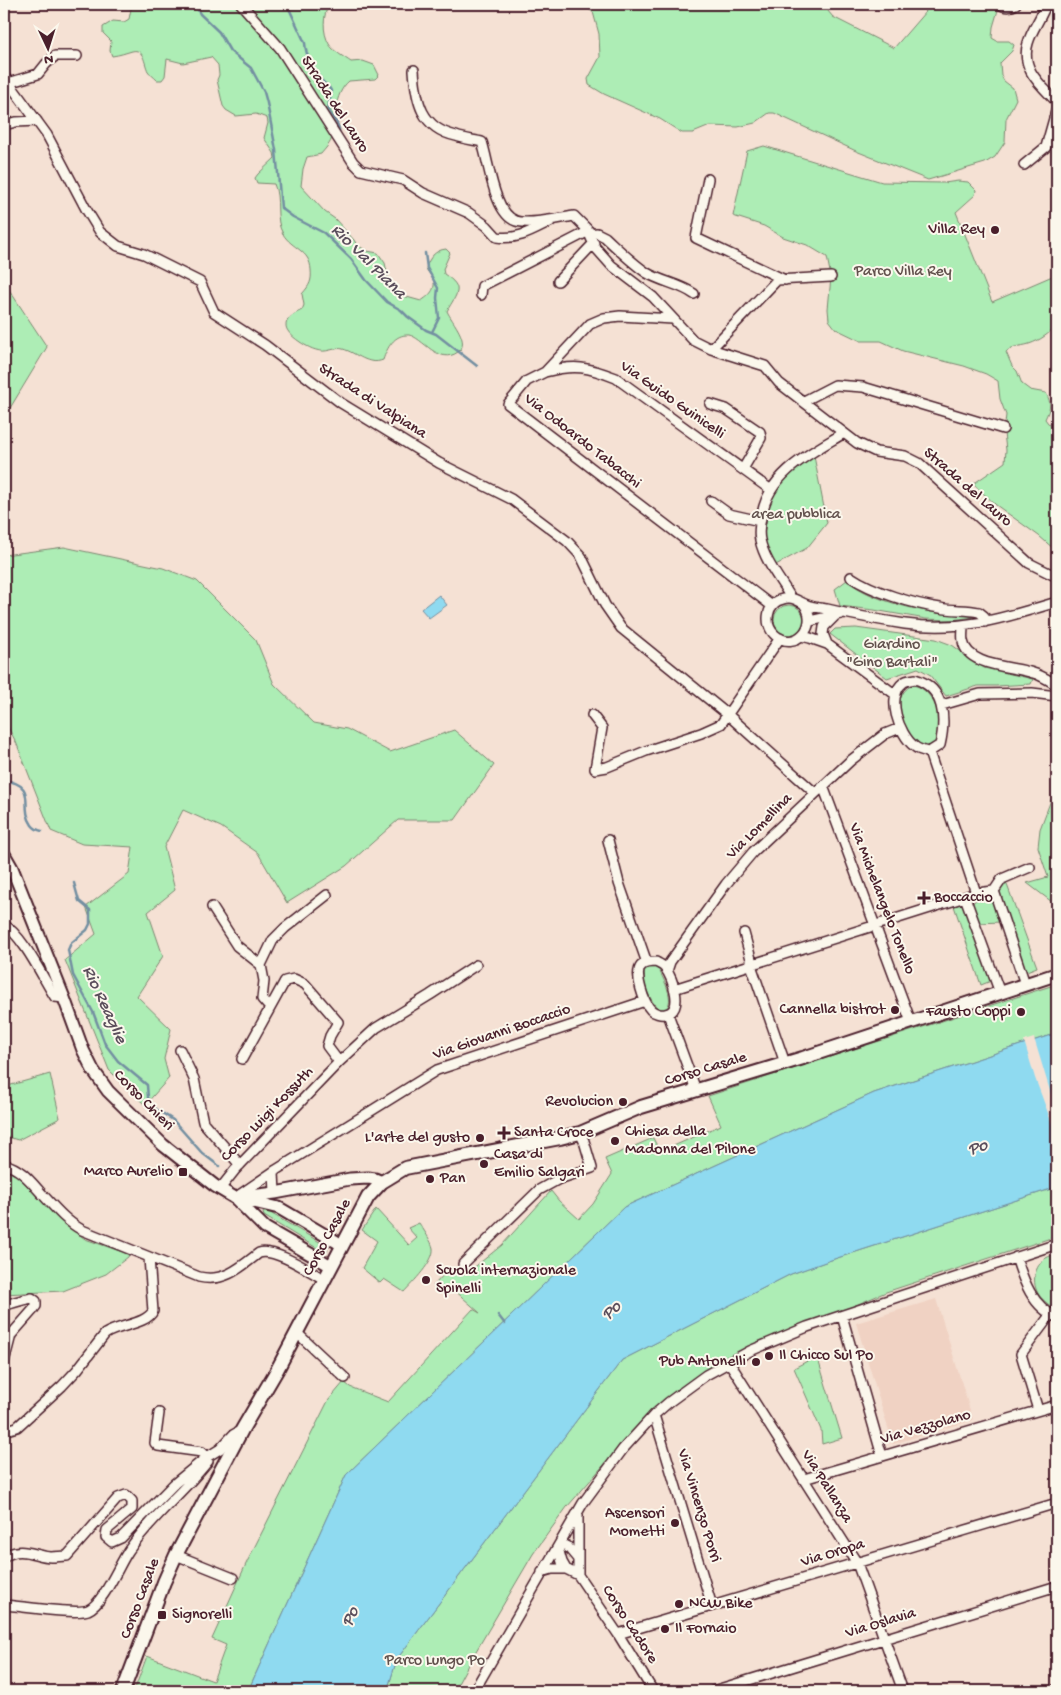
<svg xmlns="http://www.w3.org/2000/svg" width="1061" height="1695" viewBox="0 0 1061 1695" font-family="'Gochi Hand',sans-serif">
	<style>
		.built { fill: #f0d2c3 }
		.green { fill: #adedb5; stroke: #7c8670 }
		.water { fill: #8fdaf0; stroke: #738fa1 }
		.pier { fill: #f5e1d4 }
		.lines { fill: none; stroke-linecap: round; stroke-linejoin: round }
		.stream { stroke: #738fa1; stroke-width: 2.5 }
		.minor-casing { stroke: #4a1f2b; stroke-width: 12 }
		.secondary-casing { stroke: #4a1f2b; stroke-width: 15 }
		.primary-casing { stroke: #4a1f2b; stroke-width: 16 }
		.minor { stroke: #fbf7ec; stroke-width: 9 }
		.secondary { stroke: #fbf7ec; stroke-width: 11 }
		.primary { stroke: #fbf7ec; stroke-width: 12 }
		.tram { stroke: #4a1f2b; stroke-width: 1 }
		.poi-dot { fill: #4a1f2b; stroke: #fbf7ec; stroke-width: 2 }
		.labels { text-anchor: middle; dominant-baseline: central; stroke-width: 4; stroke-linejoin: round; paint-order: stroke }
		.street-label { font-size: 16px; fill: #4a1f2b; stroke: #fbf7ec }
		.poi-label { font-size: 16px; fill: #4a1f2b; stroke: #fbf7ec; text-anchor: start }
		.park-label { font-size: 16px; fill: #63524e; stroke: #fbf7ec }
		.water-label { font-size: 18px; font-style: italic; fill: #5b4e5c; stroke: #fbf7ec }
	</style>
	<rect width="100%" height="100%" fill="#f5e1d4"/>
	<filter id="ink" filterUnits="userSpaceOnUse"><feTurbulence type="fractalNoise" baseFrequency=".02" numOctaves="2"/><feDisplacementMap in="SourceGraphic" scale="10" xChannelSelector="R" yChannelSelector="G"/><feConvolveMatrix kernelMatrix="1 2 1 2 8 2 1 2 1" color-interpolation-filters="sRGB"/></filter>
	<g filter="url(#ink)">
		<path class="built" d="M936,1299l37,121 -80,24 -37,-121z"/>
		<path class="green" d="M132,4h197c-6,11 -7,28 0,40 4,7 15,13 22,18l12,-1 11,4 5,10 -4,4 -26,2c-16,14 -13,37 -17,56 -1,6 -7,12 -11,17l-14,3 -4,12 -2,17 24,26 10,7 19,21 3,5 10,6 11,2 7,10 5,23 3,4 10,6 18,5c8,-5 16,-12 12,-22 -2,-4 -6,-7 -7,-11 3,-10 9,-18 20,-19l4,4 -7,16 1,5c21,14 13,19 3,37 5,11 24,31 11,41 -19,14 -36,-15 -49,-17 -15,-1 -22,13 -26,25 -15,6 -26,-7 -40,-11 -7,-2 -15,3 -22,2 -8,-1 -15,-5 -21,-9 -19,-13 -19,-22 2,-32l2,-5 -2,-11c8,-9 10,-13 9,-24 -1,-20 -19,-21 -28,-36 -9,-15 -2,-35 -9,-50l-17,-1 -2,-5 3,-4 17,-16 -1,-5 -10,-15 4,-15 -1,-5 -11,-4 -20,2 -10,-6 -3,-4 -6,-26 2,-5 -1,-10 -7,-8 -28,6 -16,-4 -2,17 -3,4h-5c-3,-3 -7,-6 -9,-9 -4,-8 -4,-23 -16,-20 -7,2 -12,4 -20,5l-2,-5 1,-10 -8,-8v-6l10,-6 11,1 5,-3z
			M580,4h242l11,13 61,31 38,-44h63l3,6 -5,17 -1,11 5,3h12l5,4 -2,6 -12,12 1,12 3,6 9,7 3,11 -10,20 -1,23 -10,15 -10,6 -57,17 -72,-29 -82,-38h-5l-14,10 -17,4 -28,-1 -17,7h-11l-22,-14 -56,-25 -15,-9 -1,-6 12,-22 -1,-23 -6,-22z
			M764,146l118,36 62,1 14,-2 10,1 8,8 -1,5 -19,17 36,90 65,-28v52c-9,8 -16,14 -28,18 -9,3 -16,1 -23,8l6,14 5,5 5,13 8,6 16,3c6,11 4,15 -1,26l3,4 9,7v120l-3,-1 -15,-13 -43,-31 -23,-21 32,-22 1,-12 -2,-17 2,-18 -6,-16 -2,-18 -12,-7 -22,-8 -61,-15 -22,-10h-20l-25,-12 -7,-9 -1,-11 3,-32 -4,-20 -20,-12 -24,-8 -19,-11 -31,-10 14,-65z
			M4,282l43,65 -43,71z
			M814,456l13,67 -20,25 -33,18 -11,-28 7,-36 10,-22z
			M64,547l99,21 34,13 59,59 18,44 40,39 33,6 43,23 64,-22 40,35 -39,55h-57l-52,46 -59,37 -29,-50 -37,-26 -38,-17 -19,37 11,43 -27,22 15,44 -26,40 34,33 -7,30 5,19 -24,27 -36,-35 -44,-110 31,-26 -10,-27 43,-33 4,-27 -51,-3 -31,-13 -35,-89 -12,-22v-165z
			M847,580c22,20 68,30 98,34 10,1 20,0 30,3l-25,3 -24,-1 -52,-9 -34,-4 -5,-17z
			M774 620a15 15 0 1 1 30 0a15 15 0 1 1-30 0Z
			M856,628l80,11 16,6 32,23 49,11 -2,5 -35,2h-18l-32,10 -17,-22 -11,-6 -31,10 -57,-44 5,-5z
			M912,685c28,3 38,60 15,64 0,0 -7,-1 -8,-1 -13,-17 -33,-48 -7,-63z
			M1057,784v117l-5,1 -25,-19 21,-6 -10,-30 2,-18z
			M1006,882l31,85 -13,5 -27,-80z
			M988,896l5,2 8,24 -23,1 -7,-18c5,-6 9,-8 17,-9z
			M963,903l28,78 -10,4 -27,-79z
			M649,966l6,1 4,3c5,10 16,30 7,39h-7c-9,-7 -17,-27 -16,-38z
			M1057,984v49l-183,60 -250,114 -278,268 -98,216h-114l13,-35 66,25 13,-36 -14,-6 34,-75 82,-163 16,-19 6,5 38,15 85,-93 7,4 -27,-24 -6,5 -14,-8 17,-18 6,2 12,-4 3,4 31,-25 49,-54 8,10 20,18 14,-15 19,-30 -7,-15 48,-21 7,14 61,-27 -13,-29z
			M50,1074l10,44 -42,22 -14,-4v-49z
			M4,1170l10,3 53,52 18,14 44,15 -1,3 -22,17 -43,17 -59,3z
			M1057,1187v49l-171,56 -109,47 -90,44 -41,34 -79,90 -34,47 -64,109 -15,28h-67l10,-32 225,-299 169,-86 40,-14z
			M376,1209l33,36 8,-7 -9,-10 11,-5c4,6 13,19 14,25 2,13 -21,35 -29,44l-20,-13 -4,4 -18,-15 15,-27 -15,-11z
			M264,1211h3l61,36 -1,5 -2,1 -61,-37 -1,-3z
			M1057,1254v57c-6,-5 -14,-10 -18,-16 -8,-12 -5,-29 7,-37 3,-2 8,-3 11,-4z
			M817,1356l25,82 -20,6 -1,-14 -27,-62z"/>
		<path class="water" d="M439,595l8,10 -18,13 -8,-9z
			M1057,1033v154l-226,73 -40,14 -169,86 -225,299 -10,32h-139l98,-216 278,-268 250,-114z"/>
		<path class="pier" d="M1034,1038l23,76v30l-6,-23 -16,-43 -11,-37z"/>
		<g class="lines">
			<path class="stream" d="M195,4l5,10 19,18 11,19 21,17 13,24 3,11 9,47 5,58 12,9 31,16 27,26 15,21 21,22 14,8 7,7 18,13 10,4 41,32
				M287,4l18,39c1,15 9,28 18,39 3,3 7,5 8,9 1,7 -4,12 -2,19 3,9 12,14 10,25
				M425,253l2,15 11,20 -1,10 2,20 -7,14
				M4,780c36,6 14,25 28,45 3,4 5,5 10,6
				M74,883l5,18 11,9v14l-3,6 -16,13 -3,7 5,25 20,37 12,32 13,17 29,24 1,13 8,11 17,11 29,33 17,13
				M498,1315l7,9"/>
			<g class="minor-casing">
				<path id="minor" d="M241,4l39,44 73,114 8,8 42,10 20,13 46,20 18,13 10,11c21,3 35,-6 53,-15
					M1000,4c5,4 12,3 16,0
					M1046,4c-4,13 -14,25 -18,39 -8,26 13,42 29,59
					M414,70c2,31 7,58 42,66 8,3 18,4 26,6 7,21 12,72 34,79 12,4 45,-3 58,-5l13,13 8,18 16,18 42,32 40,43 18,9 54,17 14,17 78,60 19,9 29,4 14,7 110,100 28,14
					M4,76l43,59 39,74 14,23 18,14 26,8 56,28 14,30 51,33 76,58 98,60 72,36 56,42 14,15 24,49 16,23 106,86 88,79
					M8,83l30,-9 8,-10 9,-8h22
					M4,125l12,-3 21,-1
					M1024,165l22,-18 11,-39
					M708,179l-12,59 89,42
					M590,234l7,-1 8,4c13,12 27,26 42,36 15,9 33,11 47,21
					M558,281l36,-38
					M481,295l1,-9 107,-55
					M673,319l-53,-3 -16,2 -14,6 -45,48 -18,9 -19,23 264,202
					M711,349l66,-69 54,-3
					M545,372c30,-8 43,-5 71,6l155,112
					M804,401l31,-16 28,2 140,42
					M710,404l16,5 34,23 1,6 -18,31
					M711,501l18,13 31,7
					M851,577c22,15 63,27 89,31 13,3 26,1 39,4l5,4 1,6
					M791,598c-11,-19 -26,-36 -31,-58 -2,-8 0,-18 2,-26 8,-42 49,-61 82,-81
					M804,604c16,22 -9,48 -29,31 -12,-11 -8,-33 8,-36 10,-3 14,2 22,5 6,3 15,4 22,5 25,6 52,11 78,15 57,8 99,-6 152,-22
					M810,621l31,-7
					M963,626c0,5 -1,11 0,15 4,26 51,25 70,32 8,2 17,8 24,12
					M801,636l9,2 17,6 69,51
					M827,644l-4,-10 1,-7 12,-12
					M915,679c30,9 31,40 25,66l-11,7c-5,-1 -11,-2 -15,-6 -15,-12 -29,-50 -10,-64 3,-2 7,-2 11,-3z
					M942,705l38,-11 52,-1 25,3
					M592,715l10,13 -7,41 12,-2 39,-16 55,-18 20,-9 59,-86
					M929,752l47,141
					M823,786l88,236
					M608,840l11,43 28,80
					M994,891l8,-12 28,-12
					M212,907l25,39 24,19 3,16 -2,18 8,9
					M4,925c18,9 39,53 51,72l9,1
					M744,933l7,26v6l34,98
					M656,962c3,2 7,3 9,6 8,10 20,44 0,46 -4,1 -11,-1 -14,-4 -7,-7 -17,-36 -10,-44 4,-4 10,-4 15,-4z
					M261,965l12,-25 12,-12 42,-33
					M667,971l3,-9 56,-78 27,-32 97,-91 35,-27 15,-6
					M674,989l291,-92
					M1000,993l-35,-96 11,-4 18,-2 31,93
					M668,1014l28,76
					M180,1050l14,29 9,43 37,43
					M242,1059l43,-78 9,-2 11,5 33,38 -8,14 -3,10 12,16
					M4,1164c18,5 27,18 39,31 12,13 24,27 39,35l117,47c25,6 42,-10 60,-24 16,-5 50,18 65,26
					M274,1172l1,21
					M220,1189l15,-19 104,-108 37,-34 54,-33 46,-30
					M235,1198l41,-28 161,-100 208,-69
					M1016,1257c7,23 17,51 41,60
					M463,1264l76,-74 20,-11 33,-11 -8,-27 -4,-8
					M4,1306c9,-4 18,-6 28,-8l4,3v5l-3,4 -22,25 -7,27
					M842,1316l40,140
					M296,1332l49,46
					M729,1362l128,201 46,128
					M1038,1410l-17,-56 30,-40
					M159,1413l-4,30 3,3 44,6 5,5
					M654,1415l58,191
					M4,1425l6,4 7,-2 45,-41 15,-16 28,-36c13,-9 42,-10 48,-23l-4,-53
					M804,1479l253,-74
					M578,1514v61
					M560,1544l7,2 10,12
					M558,1548l4,14 4,7
					M176,1555l57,23
					M4,1557c17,-12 30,-1 47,0 5,0 11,-1 16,-1l51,-58 8,-3 6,6v8l-25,21 -1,7 6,5 9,-4 53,-54 33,-27 13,-8 13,-14 7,-4
					M542,1572l10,-3h14l12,6 40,59 35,57
					M4,1605c17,1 71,10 84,5 16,-7 31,-46 41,-60 22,-33 55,-58 79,-89
					M618,1634l439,-131
					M474,1691l109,-188 40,-54 31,-34 15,-13 37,-27 44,-24 57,-24 250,-83
					M713,1691l344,-105"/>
			</g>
			<g class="secondary-casing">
				<path id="secondary" d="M4,854l8,14 52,130 19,52 10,20 15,21 55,54 52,41 20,12 30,30 66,38
					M235,1198l40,-5 75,-14 18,-1 7,1 7,3
					M245,1200l34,8 63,37
					M1056,1691h1"/>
			</g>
			<g class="primary-casing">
				<path id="primary" d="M123,1691l41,-109 12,-27 67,-127 34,-58 91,-173 14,-15 23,-14 155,-30 20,-5 61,-26 162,-49 254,-84"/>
			</g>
			<use href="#minor" class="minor"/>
			<use href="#secondary" class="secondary"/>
			<use href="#primary" class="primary"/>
			<path class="tram" d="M1045,1691l12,-4"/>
		</g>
	</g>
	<g class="poi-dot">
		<circle cx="995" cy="230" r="5"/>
		<path d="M921.5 890.5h5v5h5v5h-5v5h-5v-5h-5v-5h5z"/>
		<circle cx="895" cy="1010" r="5"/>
		<circle cx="1021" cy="1012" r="5"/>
		<circle cx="623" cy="1102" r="5"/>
		<path d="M501.5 1125.5h5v5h5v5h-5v5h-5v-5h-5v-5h5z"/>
		<circle cx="480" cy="1138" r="5"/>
		<circle cx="615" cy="1141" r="5"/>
		<circle cx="484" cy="1164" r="5"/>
		<rect x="178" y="1167" width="10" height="10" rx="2.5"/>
		<circle cx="430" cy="1179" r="5"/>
		<circle cx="426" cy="1280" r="5"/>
		<circle cx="769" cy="1356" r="5"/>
		<circle cx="756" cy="1362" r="5"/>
		<circle cx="675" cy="1523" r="5"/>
		<circle cx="679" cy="1604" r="5"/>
		<rect x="157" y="1610" width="10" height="10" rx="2.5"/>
		<circle cx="665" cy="1629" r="5"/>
	</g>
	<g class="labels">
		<g class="street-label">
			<text transform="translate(334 105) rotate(57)">Strada del Lauro</text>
			<text transform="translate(672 401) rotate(35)">Via Guido Guinicelli</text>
			<text transform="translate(372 402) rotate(33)">Strada di Valpiana</text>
			<text transform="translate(582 442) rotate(38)">Via Odoardo Tabacchi</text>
			<text transform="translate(967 488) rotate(41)">Strada del Lauro</text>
			<text transform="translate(760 827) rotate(-45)">Via Lomellina</text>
			<text transform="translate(881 899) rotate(69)">Via Michelangelo Tonello</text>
			<text transform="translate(502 1033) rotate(-19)">Via Giovanni Boccaccio</text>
			<text transform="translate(706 1070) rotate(-17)">Corso Casale</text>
			<text transform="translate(143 1101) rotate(45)">Corso Chieri</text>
			<text transform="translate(268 1115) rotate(-46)">Corso Luigi Kossuth</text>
			<text transform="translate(328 1238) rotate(-62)">Corso Casale</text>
			<text transform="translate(926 1428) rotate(-16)">Via Vezzolano</text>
			<text transform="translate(826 1487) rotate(58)">Via Pallanza</text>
			<text transform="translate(698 1506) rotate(73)">Via Vincenzo Porri</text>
			<text transform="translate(833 1554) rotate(-17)">Via Oropa</text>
			<text transform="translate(141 1599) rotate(-69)">Corso Casale</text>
			<text transform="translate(881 1624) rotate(-17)">Via Oslavia</text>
			<text transform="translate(629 1625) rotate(57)">Corso Cadore</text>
		</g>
		<g class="poi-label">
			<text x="985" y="230" text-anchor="end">Villa Rey</text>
			<text x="934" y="898">Boccaccio</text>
			<text x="885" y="1010" text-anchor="end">Cannella bistrot</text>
			<text x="1011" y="1012" text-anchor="end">Fausto Coppi</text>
			<text x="613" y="1102" text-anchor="end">Revolucion</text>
			<text x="625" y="1132">Chiesa della<tspan x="625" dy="18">Madonna del Pilone</tspan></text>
			<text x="514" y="1133">Santa Croce</text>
			<text x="470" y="1138" text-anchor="end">L'arte del gusto</text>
			<text x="494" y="1155">Casa di<tspan x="494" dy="18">Emilio Salgari</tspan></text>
			<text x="173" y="1172" text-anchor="end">Marco Aurelio</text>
			<text x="440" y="1179">Pan</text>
			<text x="436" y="1271">Scuola internazionale<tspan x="436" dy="18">Spinelli</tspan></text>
			<text x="779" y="1356">Il Chicco Sul Po</text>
			<text x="746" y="1362" text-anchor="end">Pub Antonelli</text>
			<text x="665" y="1514" text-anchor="end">Ascensori<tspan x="665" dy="18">Mometti</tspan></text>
			<text x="689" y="1604">NCW Bike</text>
			<text x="172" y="1615">Signorelli</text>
			<text x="675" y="1629">Il Fornaio</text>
		</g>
		<g class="park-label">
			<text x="903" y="272">Parco Villa Rey</text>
			<text x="796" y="515">area pubblica</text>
			<text x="892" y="645">Giardino<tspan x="892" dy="18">"Gino Bartali"</tspan></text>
			<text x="435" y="1661">Parco Lungo Po</text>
		</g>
		<g class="water-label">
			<text transform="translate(368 262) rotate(45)">Rio Val Piana</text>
			<text transform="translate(104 1005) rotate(65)">Rio Reaglie</text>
			<text transform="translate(978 1148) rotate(-17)">Po</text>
			<text transform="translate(612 1311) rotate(-42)">Po</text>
			<text transform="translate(351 1617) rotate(-64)">Po</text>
		</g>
	</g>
	<rect width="1061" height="1695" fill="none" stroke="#fbf7ec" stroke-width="20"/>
	<rect x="10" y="10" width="1041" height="1675" fill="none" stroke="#4a1f2b" stroke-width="2" filter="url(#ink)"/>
	<g transform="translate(48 48) rotate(176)" stroke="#fbf7ec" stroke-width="4" paint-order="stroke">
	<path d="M0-4L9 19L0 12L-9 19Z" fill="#4a1f2b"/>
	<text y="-8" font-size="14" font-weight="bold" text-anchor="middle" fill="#4a1f2b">N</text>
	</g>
</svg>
